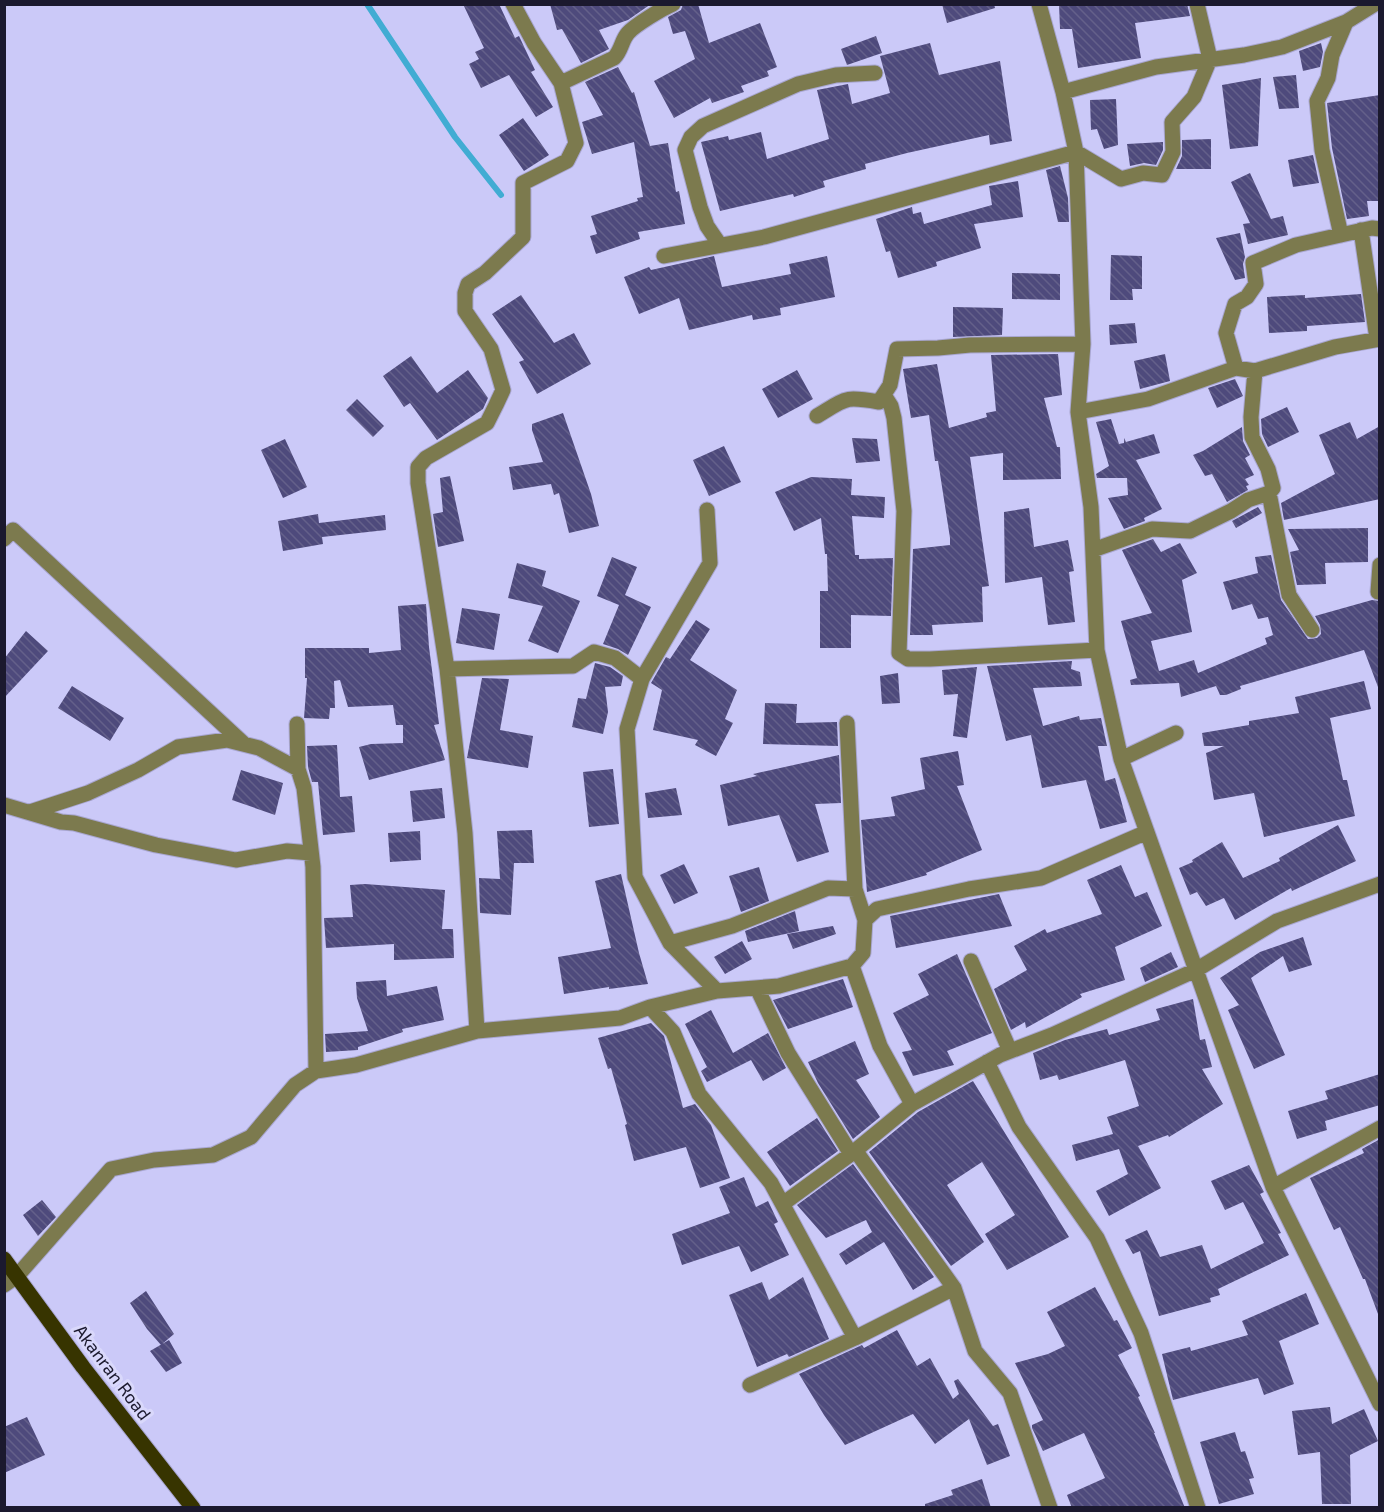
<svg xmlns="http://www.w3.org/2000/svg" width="1384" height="1512" viewBox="0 0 1384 1512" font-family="'Exo 2',sans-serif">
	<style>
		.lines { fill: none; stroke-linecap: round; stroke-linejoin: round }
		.stream { stroke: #41acd3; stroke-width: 6 }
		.building { fill: url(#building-back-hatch) }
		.minor-casing { stroke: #a8a6d0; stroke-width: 17 }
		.major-casing { stroke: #a8a6d0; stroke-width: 17 }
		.minor { stroke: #7c7a4e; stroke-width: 15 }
		.major { stroke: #373400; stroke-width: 15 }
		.labels { text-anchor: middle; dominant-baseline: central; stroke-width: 6; stroke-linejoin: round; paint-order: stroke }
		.street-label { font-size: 18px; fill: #1b192e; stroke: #d9d8fb }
	</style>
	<defs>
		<pattern id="building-back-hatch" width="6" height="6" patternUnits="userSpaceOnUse" patternTransform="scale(1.5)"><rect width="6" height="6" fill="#4e4a7c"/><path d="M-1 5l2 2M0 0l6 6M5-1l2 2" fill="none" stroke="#64608a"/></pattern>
	</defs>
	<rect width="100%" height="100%" fill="#cbc9f8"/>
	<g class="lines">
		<path class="stream" d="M367,4l88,133 46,58"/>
	</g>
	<path class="building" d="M463,4h36l16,34 4,-2 16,34 -4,2 22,35 -17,10 -27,-42 -28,13 -12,-24 10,-5 -4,-7 9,-4z
		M550,4h101l-23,16 -29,10 10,19 -28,14 -19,-34 -5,1z
		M683,4h15l11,39 51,-20 17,44 -10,4 2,5 -28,10 3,6 -32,11 -2,-5 -36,20 -20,-37 41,-22 -10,-28 -12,3 -5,-17 13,-7z
		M942,4h52l1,4 -48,15z
		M1059,4h128l3,12 -55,7 6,35 -63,10 -6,-39h-12z
		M876,36l6,17 -35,12 -6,-16z
		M930,43l9,32 61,-14 12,80 -22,4 -1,-10 -82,18 -42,11 1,5 -43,12 2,6 -31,10 -1,-3 -73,17 -19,-69 27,-6 1,4 32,-8 6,27 62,-20 -12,-49 31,-6 4,20 38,-11 -10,-37z
		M1321,43l2,9 -3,15 -17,4 -4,-20z
		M618,67l14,26 2,-1 16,54 18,-3 8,49 3,-1 6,33 -47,8 2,7 -44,15 -6,-18 7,-2 -6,-18 47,-15 -1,-3 6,-1 -9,-55 -42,12 -10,-32 21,-7 -18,-33z
		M1296,75l3,33 -20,1 -6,-32z
		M1261,78l-3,68 -28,3 -8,-64z
		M1380,95v106h-13l2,15 -22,3 -15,-71 -5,-45z
		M1116,99l2,46 -14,4 -7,-20 -6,1 -1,-30z
		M523,118l26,37 -25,16 -25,-36z
		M1211,139v30h-35l6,-13v-16z
		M1163,142v8l-7,15 -12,-2 -14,3 -3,-22z
		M1313,155l6,28 -26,4 -5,-27z
		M1060,166l8,32 1,24h-11l-12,-52z
		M1250,173l21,46 12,-3 5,19 -40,9 -5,-20 7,-1 -19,-41z
		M1018,181l5,36 -49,7 7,24 -45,14 1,4 -39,12 -8,-27 -4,1 -10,-33 36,-12 1,7 8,-2 3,12 68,-19 -3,-19z
		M1240,233l5,24 -2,7 2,14 -10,2 -19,-42z
		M1111,255l31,1v33h-10l1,11h-23z
		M714,256l8,31 69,-13 -2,-10 38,-8 8,41 -55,11 1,7 -28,5 -1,-5 -63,15 -10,-32 -40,16 -15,-37 25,-10 2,3z
		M1012,273l48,1v26l-48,-1z
		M1361,294l4,28 -58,4v5l-38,2 -2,-36 38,-2v3z
		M521,295l33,48 20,-10 17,31 -54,30 -18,-32 5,-2 -32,-46z
		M953,307l50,1 -1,27 -49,2z
		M1135,323l2,20 -27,2 -1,-20z
		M1058,354l4,41 -18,3 13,49h3l1,32 -58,1v-27l-33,4 19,129 -7,1 1,35 -51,3 1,10h-23l3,-86 37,-4v-7l-12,-77h-3l-6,-46 -18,3 -8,-49 34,-5 12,64 38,-11 -1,-4 10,-2 -5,-56z
		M1165,354l5,27 -30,8 -6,-28z
		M411,356l26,37 31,-23 20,28 -5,11 -46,31 -27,-37 -6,4 -21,-31z
		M797,370l16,29 -35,19 -16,-29z
		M1235,379l8,17 -26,12 -9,-20z
		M357,399l27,27 -11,11 -27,-27z
		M1287,407l12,25 -31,15 -6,-13 -1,-15z
		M563,413l28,81 8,32 -30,7 -10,-40 -5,2 -3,-11 -38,6 -4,-23 34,-5 -11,-32v-6z
		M1111,419l8,25 5,-1v-5l2,4 28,-8 6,19 -24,7 26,49 -18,9 1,3 -21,8 -16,-31 20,-3 -1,-17h-30l-1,-4 13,-8 -13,-44z
		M1350,422l7,17 23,-13v73l-96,21 -3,-17 54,-29 -16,-39z
		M1242,427l1,14 7,14 -5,3 9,17 -9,4 4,6 -3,1 2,4 -21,12 -15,-28 -7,2 -12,-21 10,-4z
		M852,438l25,1 3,22 -24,2z
		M285,439l22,48 -24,11 -22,-48z
		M724,446l17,36 -32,14 -16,-36z
		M450,476l14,65 -26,6 -5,-33 10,-2 -3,-34z
		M811,477l41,2 -1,16 34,2 -1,21 -32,-2 3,39h4v4l34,-1 -2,58 -40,-1v33h-31v-57h8l-1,-37h-2l-4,-36 -27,13 -19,-39z
		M1258,507l4,6 -26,15 -4,-7z
		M1029,508l5,39 34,-7 6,31 -5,1 6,50 -27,3 -6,-48 -37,6 -1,-71z
		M318,514l1,9 66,-8 1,15 -64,7 1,7 -40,7 -5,-30z
		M1368,528v34l-43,1 1,21 -29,1 -7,-33 9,-2 -11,-21z
		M1153,539l8,13 19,-9 17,30 -15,7 10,52 -41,9 8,30 35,-11 4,13 69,-29 -2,-6 8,-3 -5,-18 -10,2 -6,-15 -20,6 -9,-28 35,-9 -3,-16 16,-2 10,45 27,39 9,-1 4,-4 -1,-9 -5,-9 57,-16 8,1v86h-2l-14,-37 -124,36 1,3 -15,6h-6l-4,-9 -35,11 -2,-14 -48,2 -1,-5 7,-2 -16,-57 31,-8 -30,-63z
		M612,557l25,10 -12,28 26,12 -23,48 -10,-6 -15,-5 16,-39 -22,-9z
		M517,563l29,8 -4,15 38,15 -22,52 -30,-12 15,-35 -35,-8z
		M426,604l3,43 10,77 -5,1 11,35 -76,20 -10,-33 12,-3 32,-1v-18h-7l-3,-20 -45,2 -8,-27 -6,1 1,27h-5l-1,11 -25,-1 3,-40h-2v-30h64v5l32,-3 -3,-44z
		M462,608l38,6 -6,36 -38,-7z
		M696,620l14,9 -20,31 47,30 -12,29 8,4 -17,33 -21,-11 3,-5 -45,-10 9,-40 -11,-7 15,-26 4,2z
		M26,631l22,20 -44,47v-39z
		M1072,661l-1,8 9,3 2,14 -49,2 10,38 36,-10 1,4 21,-2 6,28h-9l7,35 10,-3 12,44 -27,7 -14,-49 -44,8 -11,-53 -25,6 -19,-75z
		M595,663l15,4 13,9 -2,10 -16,1 3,25 -5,22 -31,-7 6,-29 8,1z
		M977,667l-10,71 -14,-2 5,-42 -14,1 -2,-25z
		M898,673l2,30 -18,1 -2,-28z
		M482,678l27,1 -9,51 33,6 -5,32 -61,-10z
		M1364,681l7,28 -41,9 13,62h4l8,36 -91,21 -10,-44 -40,7 -8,-47 18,-7h-20l-2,-13 47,-8v-4l50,-8 -4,-16z
		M72,686l52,32 -14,23 -52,-33z
		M765,703l32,1 -1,19 41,-1 1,24 -75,-2z
		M337,745l3,52 12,-1 3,36 -32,3 -5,-53h-6l-4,-15 -1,-21z
		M958,751l6,34 -7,1 25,64 -56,23 1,2 -60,17 -6,-72 34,-4 -4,-19 34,-8 -5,-31z
		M839,755l2,48 -26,1 14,48 -32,10 -18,-47 -51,11 -8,-41 37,-9 -4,-2z
		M613,769l6,55 -30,3 -6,-55z
		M241,770l42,13 -8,32 -43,-15z
		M442,788l3,30 -32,4 -3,-31z
		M676,788l6,27 -34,3 -3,-25z
		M1338,825l18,36 -64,30 -1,-3 -56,32 -11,-22 -18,8 -9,-14 -7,3 -11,-27 14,-6 -1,-2 30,-18 21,36 37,-17 -1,-3z
		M532,830l2,33h-20l-3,52 -31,-2 -1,-35 21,1 -3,-48z
		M420,831l1,29 -31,2 -2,-29z
		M684,864l14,29 -24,11 -14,-29z
		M1121,865l14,32 12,-5 15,34 -47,21 10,33 -45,14 2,3 -56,31 -1,-6 -14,8 -17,-41 33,-19 -13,-24 31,-17 2,4 55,-19 -15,-34z
		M759,867l10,34 -28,11 -12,-36z
		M621,874l18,79 9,31 -39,5v-2l-45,7 -6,-37 53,-9 -16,-67z
		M365,884l80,6 -3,39h11l1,29 -60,2v-16l-68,4 -2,-30 29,-1 -3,-32z
		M999,894l13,32 -116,22 -6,-32z
		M795,911l4,20 -51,11 -3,-11z
		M833,926l3,8 -43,15 -6,-15z
		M1303,937l9,28 -23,7 -6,-16 -32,22 34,77 -31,14 -26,-59 11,-5 -19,-27 40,-26z
		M742,941l10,18 -27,15 -11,-17z
		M1171,952l7,15 -33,15 -5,-14z
		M957,954l35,79 -45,18 7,14 -41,11 -11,-24 10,-2 -19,-37 36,-18 -11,-21z
		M843,979l10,28 -65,22 -15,-29z
		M386,980l1,16 50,-10 7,34 -42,9 1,3 -45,15v3l-32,2 -1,-18 43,-3 -11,-33 -1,-16z
		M1193,999l7,41 5,-1 7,28 -10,2 21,35 -54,33 -1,-2 -30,11 23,42 -52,28 -13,-25 32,-17 -9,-25 -43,12 -4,-16 41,-11 -6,-17 32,-11 -14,-46 -66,20 -2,-5 -17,5 -7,-27 32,-13 42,-11 2,6 51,-15 -4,-11z
		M711,1010l22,43 35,-20 18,35 -23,13 -12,-21 -44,22 -6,-11 6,-4 -22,-43z
		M651,1023l13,13 19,72 12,-4 16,21 19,53 -30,10 -14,-41 -52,14 -9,-36 2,-1 -16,-56 -3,1 -10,-31z
		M855,1041l14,33 -13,6 24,37 -27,22 -35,-56 -10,-21z
		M1380,1074v31l-55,16 2,9 -30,9 -9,-28 40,-12 -3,-8z
		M973,1081l96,156 -62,33 -22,-36 30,-19 -33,-53 -35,23 37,57 -33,24 -82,-114 49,-40z
		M817,1118l21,33 -48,35 -23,-34z
		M1380,1139v174l-2,1 -13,-35h-2l-23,-52 -6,3 -24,-52 54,-25 -2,-4z
		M853,1164l81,113 -21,13 -29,-48 -38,23 -7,-11 33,-22 -6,-12 -40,18 -29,-33z
		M1249,1165l15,27 -4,2 21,39 -3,1 11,21 -71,34 2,6 -10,3 1,4 -52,14 -19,-65 -7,3 -8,-14 22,-10 13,27 42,-12 9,24 53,-26 -21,-41 -18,8 -14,-29z
		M744,1177l12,30 12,-6 10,21 -4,2 15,31 -38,17 -12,-26 -57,19 -10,-31 58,-21 -11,-26z
		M42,1200l14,17 -18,19 -15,-21z
		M803,1277l26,62 -40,18 -2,-3 -30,13 -28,-72 33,-13 7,18z
		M1095,1287l19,34 3,-1 15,28 -14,7 22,41 -2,1 17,36h-1l31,75h-113l-5,-13 38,-17 -21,-45 -41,18 -11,-23v-3l11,-5 -28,-57 33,-9 17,-8 -18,-34z
		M146,1291l28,43 -13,11 -14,-16 -17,-26z
		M1306,1293l13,31 -40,17 15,43 -30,11 -6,-17 -85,22 -11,-46 28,-7 1,4 57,-16 -6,-14z
		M897,1330l20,36 13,-8 23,41 6,-5 -5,-13 4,-2 35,47 5,-2 12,32 -23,9 -18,-46 -34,25 -22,-30 -68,31 -21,-30 -25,-41 63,-29 2,3z
		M169,1340l13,23 -16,9 -16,-21z
		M1330,1407l2,17 32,-15 14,32 -28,14 1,49h-29l-2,-52 -22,3 -6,-44z
		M27,1417l18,38 -41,18v-46z
		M1235,1432l6,20 4,-1 9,27 -5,1 5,15 -35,10 -19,-62z
		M982,1479l9,29h-66v-4l28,-9 -2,-5z"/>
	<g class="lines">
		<g class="minor-casing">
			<path id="minor" d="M1039,4l24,88 13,60 7,192 -5,68 13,95 6,143 24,109 152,428 107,217
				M561,83l53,-25c8,-8 7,-17 14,-25 7,-8 35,-25 45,-29
				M1063,92l93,-25 88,-12 38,-8 64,-25 29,-18
				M1361,230l16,109
				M1341,235l-19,-85 -5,-49 11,-23 4,-23 14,-33
				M720,245l-13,-19 -7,-19 -15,-57 6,-13 12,-11 95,-42 38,-9 39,-2
				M664,256l100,-19 312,-85 45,27 22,-6 19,2 11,-23 -1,-30 22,-25 16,-38 -13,-55
				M1236,368l-10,-35 9,-29 12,-7 9,-13 -3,-21 43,-18 76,-17 8,1
				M1255,371l-4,46 1,20 16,32 5,19 -4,5 20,102 23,35
				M884,395l7,11 3,12 10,93 -5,142 9,6h22l167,-9
				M1078,412l70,-13 88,-31 19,3 80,-24 45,-8
				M817,416c30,-18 27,-20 62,-14l11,-17 7,-36 41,-1 32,-3 113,-1
				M707,510l3,53 -68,116 -15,50 8,148 35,66 47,48
				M4,539l9,-9 231,214
				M1093,550l59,-21 38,2 41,-20 17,-11 21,-7
				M1378,592l2,-27
				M447,669l126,-3 21,-14 21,6 27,21
				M847,723l8,166
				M297,724l1,45 6,19 9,79 3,204
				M1121,759l55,-26
				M4,805l57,17 13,1 82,22 80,15 51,-9 24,2
				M30,812l58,-19 50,-23 40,-23 49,-7 32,8 39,21
				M670,943l62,-17 96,-38 27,1 10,31
				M971,961l39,90
				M852,966l28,80 32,58
				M757,988l31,65 63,101
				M650,1007l23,25 26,62 72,89 84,155
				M477,1031l-12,-198 -18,-164 -29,-186v-16l8,-9 61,-35 9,-18 7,-15 -12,-41 -26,-38v-18l3,-9 17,-11 38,-36v-54l44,-22 9,-18 -15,-60 -27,-40 -21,-39
				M987,1062l32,65 78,111 44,95 57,175
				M855,1150l99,138 21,63 35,42 40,115
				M1273,1187l107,-59
				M781,1201l7,-1 63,-46 61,-50 88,-49 52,-20 144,-65 81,-49 103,-37
				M4,1285l13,-9 94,-107 43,-9 59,-5 38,-18 44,-52 21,-14 40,-6 121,-34 143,-13 30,-11 67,-16 62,-5 73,-20 11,-13 2,-33 12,-11 92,-20 72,-11 106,-46
				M750,1385l105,-47 99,-50"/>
		</g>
		<g class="major-casing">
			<path id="major" d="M4,1259l79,108 110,141"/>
		</g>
		<use href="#minor" class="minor"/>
		<use href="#major" class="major"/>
	</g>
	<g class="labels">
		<g class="street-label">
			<text transform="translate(113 1372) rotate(53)">Akanran Road</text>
		</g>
	</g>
	<rect width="1384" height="1512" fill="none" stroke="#1b192e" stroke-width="12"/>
</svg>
